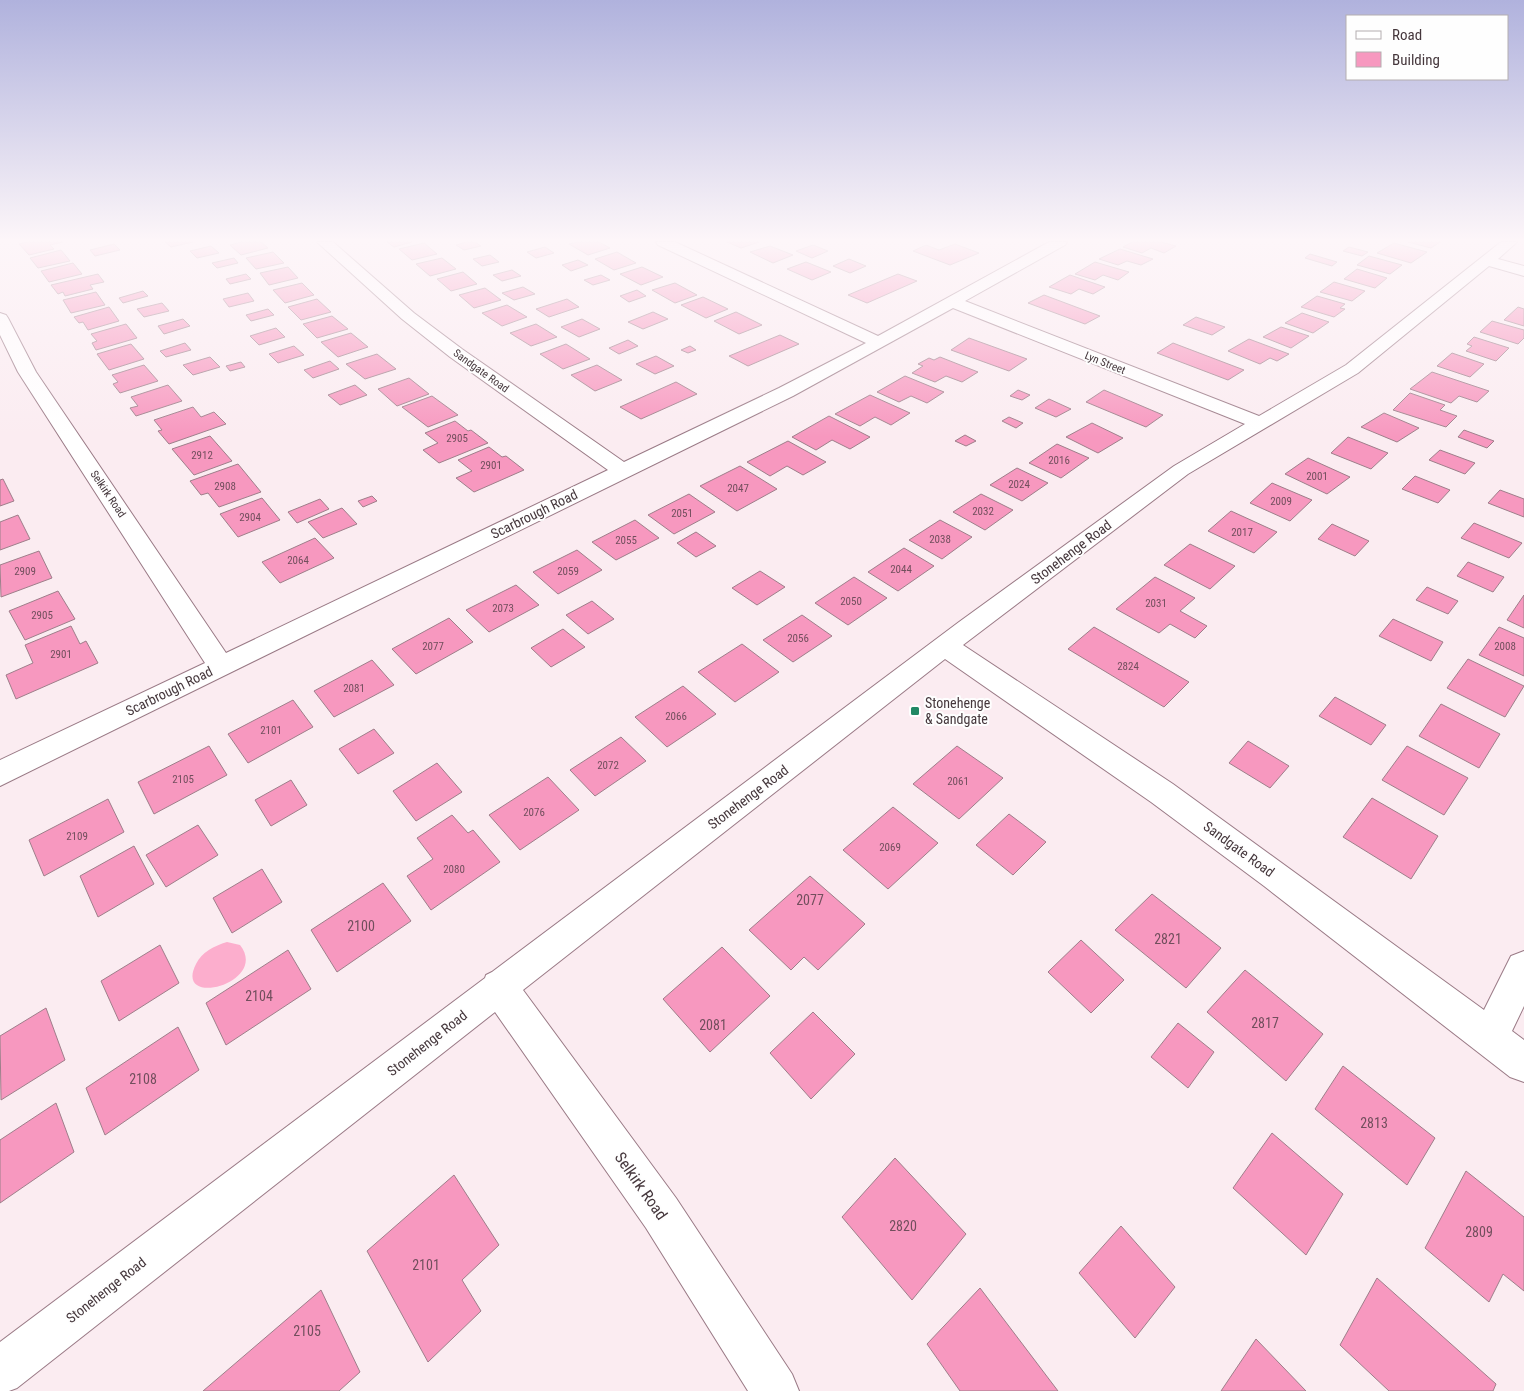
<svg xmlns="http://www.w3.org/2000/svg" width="1524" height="1391" viewBox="0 0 1524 1391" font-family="'Roboto Condensed',sans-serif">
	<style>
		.water { fill: #fcaecd }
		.building { fill: #f798bf; stroke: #9e7e8a }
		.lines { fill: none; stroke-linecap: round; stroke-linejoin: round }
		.minor-casing { stroke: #9a7a86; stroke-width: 2 }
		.minor { fill: #fff; fill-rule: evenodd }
		.poi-dot { fill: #218864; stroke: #fefefe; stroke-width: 2 }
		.labels { text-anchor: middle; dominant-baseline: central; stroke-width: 4; stroke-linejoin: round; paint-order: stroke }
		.far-street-label { font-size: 11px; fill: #45373c; stroke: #fefefe }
		.number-label { font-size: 11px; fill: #724f5d }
		.street-label { font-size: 14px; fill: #45373c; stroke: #fefefe }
		.poi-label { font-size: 14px; fill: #45373c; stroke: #fefefe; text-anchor: start }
		.near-number-label { font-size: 14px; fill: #724f5d }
		.near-street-label { font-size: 16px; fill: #45373c; stroke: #fefefe }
	</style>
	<rect width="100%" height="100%" fill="#fbecf1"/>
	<path class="water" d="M227,942l13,3c30,38 -67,64 -44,19 6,-12 18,-18 31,-22z"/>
	<path class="building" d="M27,242h36l-13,3 4,4 -25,6 -10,-11z
		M165,242h28l-22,5z
		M241,242h20l7,6 -27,7 -11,-10z
		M387,242h25l-18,5z
		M466,242h9l6,4 -17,4 -8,-5z
		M578,242h21l11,6 -22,7 -19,-11z
		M727,242h32l-18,6z
		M1132,242h29l15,4 -12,7 -13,-5 -9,5 -19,-6z
		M1408,242h32l-9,6z
		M424,243l13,11 -25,6 -13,-11z
		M1394,243l33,9 -16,11 -34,-10z
		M114,244l6,6 -25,6 -5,-6z
		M955,244l24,9 -29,12 -37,-14 13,-6 13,5z
		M813,245l15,6 -16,7 -16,-7z
		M211,246l8,7 -22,5 -7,-7z
		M770,246l23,9 -20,8 -23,-11z
		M545,247l9,6 -18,5 -9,-6z
		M1349,247l19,5 -6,4 -19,-5z
		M1120,249l33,10 -12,6 -14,-4 -9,4 -19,-6z
		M61,250l9,11 -32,7 -8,-10z
		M273,252l11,11 -28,6 -10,-11z
		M617,252l19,11 -22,7 -19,-11z
		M1310,254l27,8 -5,4 -27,-8z
		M490,255l9,7 -17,4 -9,-7z
		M1369,256l33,9 -12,9 -33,-9z
		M234,258l4,5 -21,5 -5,-5z
		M442,258l14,11 -26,7 -14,-12z
		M849,259l17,7 -16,7 -17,-7z
		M578,260l10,5 -17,6 -9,-6z
		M806,262l25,10 -19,8 -25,-11z
		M1095,262l34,10 -11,8 -15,-5 -8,5 -20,-6z
		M73,263l9,11 -33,8 -8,-11z
		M288,267l10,11 -29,7 -9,-12z
		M642,267l21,10 -22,8 -21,-11z
		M1357,269l30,9 -12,10 -31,-9z
		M512,270l9,6 -19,5 -9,-6z
		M463,272l14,12 -26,7 -14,-12z
		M98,274l6,8 -14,3 3,4 -28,7 -2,-4 -5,2 -7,-9z
		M246,274l5,5 -21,5 -4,-5z
		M898,274l19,7 -50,22 -19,-8z
		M601,275l9,5 -17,5 -9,-5z
		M1070,275l35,12 -12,7 -14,-5 -8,5 -22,-7z
		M1334,282l31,9 -13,10 -32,-9z
		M302,283l12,12 -29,8 -12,-13z
		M675,283l22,12 -22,8 -23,-13z
		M523,287l12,7 -21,6 -12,-7z
		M485,288l16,12 -27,8 -15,-13z
		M637,290l9,6 -17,6 -9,-6z
		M143,291l5,5 -25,7 -4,-5z
		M96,292l9,13 -34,8 -8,-13z
		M248,293l6,8 -25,6 -6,-8z
		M1044,295l56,21 -15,8 -57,-21z
		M1317,296l28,8 -5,4 5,1 -11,8 -33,-10z
		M703,297l25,12 -22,9 -25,-13z
		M317,299l14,13 -30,8 -13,-13z
		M567,299l12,8 -30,10 -13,-8z
		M162,303l7,8 -25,6 -7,-8z
		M507,305l20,12 -25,9 -20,-13z
		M109,307l10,14 -31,9 -5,-8 -4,1 -5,-6z
		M1518,307l6,2v17l-20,-6z
		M268,309l6,6 -23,6 -5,-6z
		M653,312l15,7 -25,10 -15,-7z
		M736,312l26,13 -23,9 -25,-13z
		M1302,313l27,9 -16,11 -28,-10z
		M332,316l16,13 -31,9 -14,-14z
		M1196,317l29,10 -13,8 -29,-10z
		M183,319l7,7 -26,8 -6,-8z
		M582,319l18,10 -21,8 -18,-10z
		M1492,321l32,9v8l-6,6 -38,-12z
		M126,324l11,14 -41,12 -4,-7 5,-2 -6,-7z
		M536,324l21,13 -26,9 -21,-13z
		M1281,327l28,9 -18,12 -28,-11z
		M276,328l9,9 -26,8 -9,-9z
		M351,333l17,14 -30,10 -17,-15z
		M780,335l19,9 -51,22 -19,-10z
		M1474,337l35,11 -13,13 -30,-10 6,-5 -5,-2z
		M969,338l58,21 -18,12 -58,-21z
		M1249,339l40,15 -12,7 -7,-3 -10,6 -32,-13z
		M628,340l10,6 -19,8 -10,-6z
		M185,343l6,7 -25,7 -6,-6z
		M1173,343l71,27 -16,10 -71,-27z
		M131,344l13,15 -35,11 -12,-16z
		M566,344l24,15 -27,10 -23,-15z
		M294,346l10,9 -26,8 -9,-9z
		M690,346l6,4 -8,3 -7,-3z
		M1452,353l32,11 -14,13 -33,-11z
		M377,354l19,15 -31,10 -19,-15z
		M656,356l18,10 -19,8 -19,-10z
		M210,357l10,10 -27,8 -10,-10z
		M940,357l38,15 -16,10 -16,-6 -11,6 -23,-9 11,-7 -5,-2 11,-6 5,2z
		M330,361l9,8 -26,9 -9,-8z
		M241,362l4,5 -15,4 -4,-5z
		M144,365l14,16 -38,12 -7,-9 5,-2 -6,-7z
		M597,365l25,15 -27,11 -24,-16z
		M1432,372l57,19 -12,11 -18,-6 -8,7 -41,-14z
		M905,376l39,16 -17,11 -16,-7 -12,6 -22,-10z
		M409,378l20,16 -32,12 -19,-17z
		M676,382l21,12 -56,25 -21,-12z
		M168,385l14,16 -46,15 -6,-8 8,-2 -7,-9z
		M355,385l12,10 -27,10 -12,-10z
		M1018,390l12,5 -8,5 -12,-4z
		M1104,390l59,25 -17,12 -60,-25z
		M1410,393l35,12 -5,5 17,6 -11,11 -53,-17z
		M870,395l40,18 -19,12 -16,-8 -15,9 -25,-12z
		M432,396l26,19 -30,12 -26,-20z
		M1049,399l22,10 -15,8 -21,-9z
		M193,407l8,10 13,-5 12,12 -57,20 -11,-13 4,-1 -8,-10z
		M1384,413l35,15 -22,14 -36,-15z
		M829,416l41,21 -20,12 -18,-9 -16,10 -24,-13z
		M1009,417l14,6 -7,5 -14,-7z
		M455,421l13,10 3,-1 17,13 -49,20 -16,-13 15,-7 -13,-10z
		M1092,423l31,15 -25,15 -32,-16z
		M1464,430l30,11 -7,7 -29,-11z
		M965,435l11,6 -10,5 -11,-5z
		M210,436l22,25 -38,14 -22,-26z
		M1348,437l40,16 -17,16 -40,-16z
		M788,441l38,21 -23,13 -16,-9 -17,10 -23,-14z
		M1057,444l32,14 -28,20 -32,-15z
		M489,447l13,10 4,-1 18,14 -50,22 -18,-14 16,-7 -14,-11z
		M1440,450l35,13 -10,11 -36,-14z
		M1308,458l42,19 -23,17 -42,-20z
		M238,464l23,28 -42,15 -11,-14 -7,2 -11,-14z
		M740,466l37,23 -40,22 -37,-25z
		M1017,468l31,15 -26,18 -32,-16z
		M1415,476l35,14 -12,13 -36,-14z
		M3,479l11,22 -14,5v-26z
		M1272,483l40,17 -22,21 -40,-18z
		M1500,490l24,9v18l-36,-14z
		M689,494l26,18 -41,22 -26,-19z
		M981,494l32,16 -28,20 -32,-18z
		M372,496l5,5 -14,6 -5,-6z
		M262,498l18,22 -42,17 -18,-23z
		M320,499l9,10 -32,14 -9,-11z
		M342,508l15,16 -34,14 -15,-16z
		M1231,511l46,21 -23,21 -46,-22z
		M18,515l12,24 -30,11v-28z
		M635,520l24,18 -43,22 -24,-18z
		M940,520l32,17 -30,22 -33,-19z
		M1474,523l48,20 -13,15 -48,-20z
		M1332,524l37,17 -14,15 -37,-17z
		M696,532l20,14 -20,11 -19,-14z
		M315,538l19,20 -54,25 -18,-21z
		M1190,544l45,22 -25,23 -46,-24z
		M904,548l30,18 -36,25 -30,-19z
		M577,550l25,20 -44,24 -25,-22z
		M39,551l13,27 -51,19 -1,-32z
		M1468,562l36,15 -11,15 -36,-16z
		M760,571l25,16 -28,18 -25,-17z
		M854,577l33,21 -39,27 -33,-22z
		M1155,577l40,21 -15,13 27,15 -12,12 -25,-14 -11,9 -43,-24z
		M516,585l23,20 -50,27 -23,-22z
		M1427,587l31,14 -10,13 -32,-14z
		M58,591l17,28 -50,21 -16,-29z
		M1524,595v33l-17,-8z
		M592,601l22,18 -26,15 -22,-19z
		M802,615l30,21 -39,26 -30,-22z
		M449,618l24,24 -57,32 -24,-25z
		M1393,619l50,23 -12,19 -52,-25z
		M71,626l9,18 6,-3 12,22 -82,36 -10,-24 27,-12 -8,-18z
		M1094,627l95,55 -25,25 -96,-58z
		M1499,627l25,11v38l-45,-21z
		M563,629l22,18 -34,20 -20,-19z
		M742,644l37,28 -44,30 -37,-30z
		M1468,659l56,27 -19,31 -58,-29z
		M372,660l22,25 -60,32 -20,-26z
		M683,686l33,28 -49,33 -32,-30z
		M1335,697l51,28 -15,20 -52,-29z
		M293,700l20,27 -65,36 -20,-29z
		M1441,704l59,30 -21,34 -60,-32z
		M374,729l20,24 -36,21 -19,-25z
		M621,737l25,24 -51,35 -25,-26z
		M1248,741l41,25 -19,22 -41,-25z
		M209,746l18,29 -73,39 -16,-32z
		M957,746l46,32 -44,41 -46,-35z
		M1407,746l61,32 -24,37 -62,-35z
		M437,763l25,29 -46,29 -23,-30z
		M548,777l31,33 -59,40 -31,-35z
		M291,780l16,25 -36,21 -16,-26z
		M1372,798l66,38 -27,43 -68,-42z
		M108,799l16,33 -80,44 -15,-36z
		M893,807l45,36 -50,46 -45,-39z
		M1009,814l37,28 -33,33 -37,-30z
		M452,815l16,18 5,-3 27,32 -69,48 -24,-34 26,-17 -16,-21z
		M198,825l20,30 -52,32 -20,-32z
		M134,846l20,38 -56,33 -18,-41z
		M262,869l20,33 -50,31 -19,-35z
		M810,876l55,48 -47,46 -14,-13 -13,13 -42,-40z
		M383,883l28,38 -74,51 -26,-42z
		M1152,894l69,54 -35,40 -71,-58z
		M1081,940l43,40 -33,33 -43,-41z
		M160,945l19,38 -60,38 -18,-40z
		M722,947l48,49 -60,56 -47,-53z
		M288,950l23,39 -85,56 -20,-42z
		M1245,970l78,64 -37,47 -79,-69z
		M46,1008l19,52 -64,40 -1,-64z
		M813,1012l42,42 -44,45 -41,-46z
		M1178,1023l36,29 -26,36 -37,-31z
		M178,1027l21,43 -94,65 -19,-47z
		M1343,1066l92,72 -28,47 -92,-76z
		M56,1103l18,49 -74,51v-63z
		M1272,1133l71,61 -37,61 -73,-67z
		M895,1158l71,76 -54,66 -70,-83z
		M1466,1171l58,46v74l-21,-17 -14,28 -64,-54z
		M454,1175l45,70 -37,35 19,31 -53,51 -61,-111z
		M1121,1226l54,61 -40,51 -56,-65z
		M1377,1278l119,106 -3,7h-104l-49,-46z
		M980,1288l78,103h-98l-33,-47z
		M321,1290l39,82 -21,19h-136z
		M1256,1339l50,52h-85z"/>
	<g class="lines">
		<g class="minor-casing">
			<path id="minor" d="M317,242h16l81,71 48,36 162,113 155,-74 87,-45 -208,-98 -2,-3h19l203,94 171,-94h18l-2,3 -100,56 294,115 87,-51 155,-123h16l-19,17 26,7v10l-35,-10 -131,107 -170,101 -225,171 210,139 311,226 27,-54 13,-5v55l-12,25 12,9v42l-14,-5 -246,-191 -113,-84 -206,-143 -422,331 153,208 116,176 7,17h-51l-102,-163 -151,-216 -478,376 -8,3h-9v-49l485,-364 1,-3 6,-3 467,-350 215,-156 71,-42 -292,-116 -160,88 -793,390v-26l205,-97 -187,-291 -18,-37v-22l6,2 2,3 28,54 190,281 382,-183 -158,-113 -48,-38z"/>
		</g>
		<use href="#minor" class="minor"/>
	</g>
	<linearGradient id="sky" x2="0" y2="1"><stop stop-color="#b0b2dd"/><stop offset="0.55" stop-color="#fdf6f9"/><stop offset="1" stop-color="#fdf6f9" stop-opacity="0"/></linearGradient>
	<rect width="1524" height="437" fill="url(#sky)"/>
	<rect class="poi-dot" x="910" y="706" width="10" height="10" rx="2.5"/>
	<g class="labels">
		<g class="far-street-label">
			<text transform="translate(1105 363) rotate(22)">Lyn Street</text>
			<text transform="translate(481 371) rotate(36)">Sandgate Road</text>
			<text transform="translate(108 494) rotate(56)">Selkirk Road</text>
		</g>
		<g class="number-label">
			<text x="457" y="438">2905</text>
			<text x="202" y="455">2912</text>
			<text x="1059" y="460">2016</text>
			<text x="491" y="465">2901</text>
			<text x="1317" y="476">2001</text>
			<text x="1019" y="484">2024</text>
			<text x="225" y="486">2908</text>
			<text x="738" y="488">2047</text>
			<text x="1281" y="501">2009</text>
			<text x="983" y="511">2032</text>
			<text x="682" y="513">2051</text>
			<text x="250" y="517">2904</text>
			<text x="1242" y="532">2017</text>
			<text x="940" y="539">2038</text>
			<text x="626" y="540">2055</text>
			<text x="298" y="560">2064</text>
			<text x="901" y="569">2044</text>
			<text x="25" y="571">2909</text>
			<text x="568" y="571">2059</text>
			<text x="851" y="601">2050</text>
			<text x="1156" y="603">2031</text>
			<text x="503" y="608">2073</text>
			<text x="42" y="615">2905</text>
			<text x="798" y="638">2056</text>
			<text x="433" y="646">2077</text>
			<text x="1505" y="646">2008</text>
			<text x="61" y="654">2901</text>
			<text x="1128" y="666">2824</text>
			<text x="354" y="688">2081</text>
			<text x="676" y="716">2066</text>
			<text x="271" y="730">2101</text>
			<text x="608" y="765">2072</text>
			<text x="183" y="779">2105</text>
			<text x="958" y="781">2061</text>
			<text x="534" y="812">2076</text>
			<text x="77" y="836">2109</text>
			<text x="890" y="847">2069</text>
			<text x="454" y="869">2080</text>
		</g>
		<g class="street-label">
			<text transform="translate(534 514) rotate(-26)">Scarbrough Road</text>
			<text transform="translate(1071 552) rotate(-37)">Stonehenge Road</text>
			<text transform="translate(169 691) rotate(-26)">Scarbrough Road</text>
			<text transform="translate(748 797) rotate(-37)">Stonehenge Road</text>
			<text transform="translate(1239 849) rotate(36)">Sandgate Road</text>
			<text transform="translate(427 1043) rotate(-38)">Stonehenge Road</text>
			<text transform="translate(106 1290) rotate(-38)">Stonehenge Road</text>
		</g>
		<g class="poi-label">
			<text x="925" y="703">Stonehenge<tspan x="925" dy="16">&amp; Sandgate</tspan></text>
		</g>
		<g class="near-number-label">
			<text x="810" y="900">2077</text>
			<text x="361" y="926">2100</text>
			<text x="1168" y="939">2821</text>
			<text x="259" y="996">2104</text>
			<text x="1265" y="1023">2817</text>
			<text x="713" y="1025">2081</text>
			<text x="143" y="1079">2108</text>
			<text x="1374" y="1123">2813</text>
			<text x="903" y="1226">2820</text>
			<text x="1479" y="1232">2809</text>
			<text x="426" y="1265">2101</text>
			<text x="307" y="1331">2105</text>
		</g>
		<g class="near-street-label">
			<text transform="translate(641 1186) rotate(55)">Selkirk Road</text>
		</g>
	</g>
	<rect x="1346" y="15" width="162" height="65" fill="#fefefe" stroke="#b4aeb0"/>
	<rect x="1356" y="31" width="25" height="8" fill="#ffffff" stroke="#b4aeb0"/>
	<text x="1392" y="40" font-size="15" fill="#45373c">Road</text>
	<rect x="1356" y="52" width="25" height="15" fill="#f798bf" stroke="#b4aeb0"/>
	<text x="1392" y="65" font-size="15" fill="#45373c">Building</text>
</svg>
